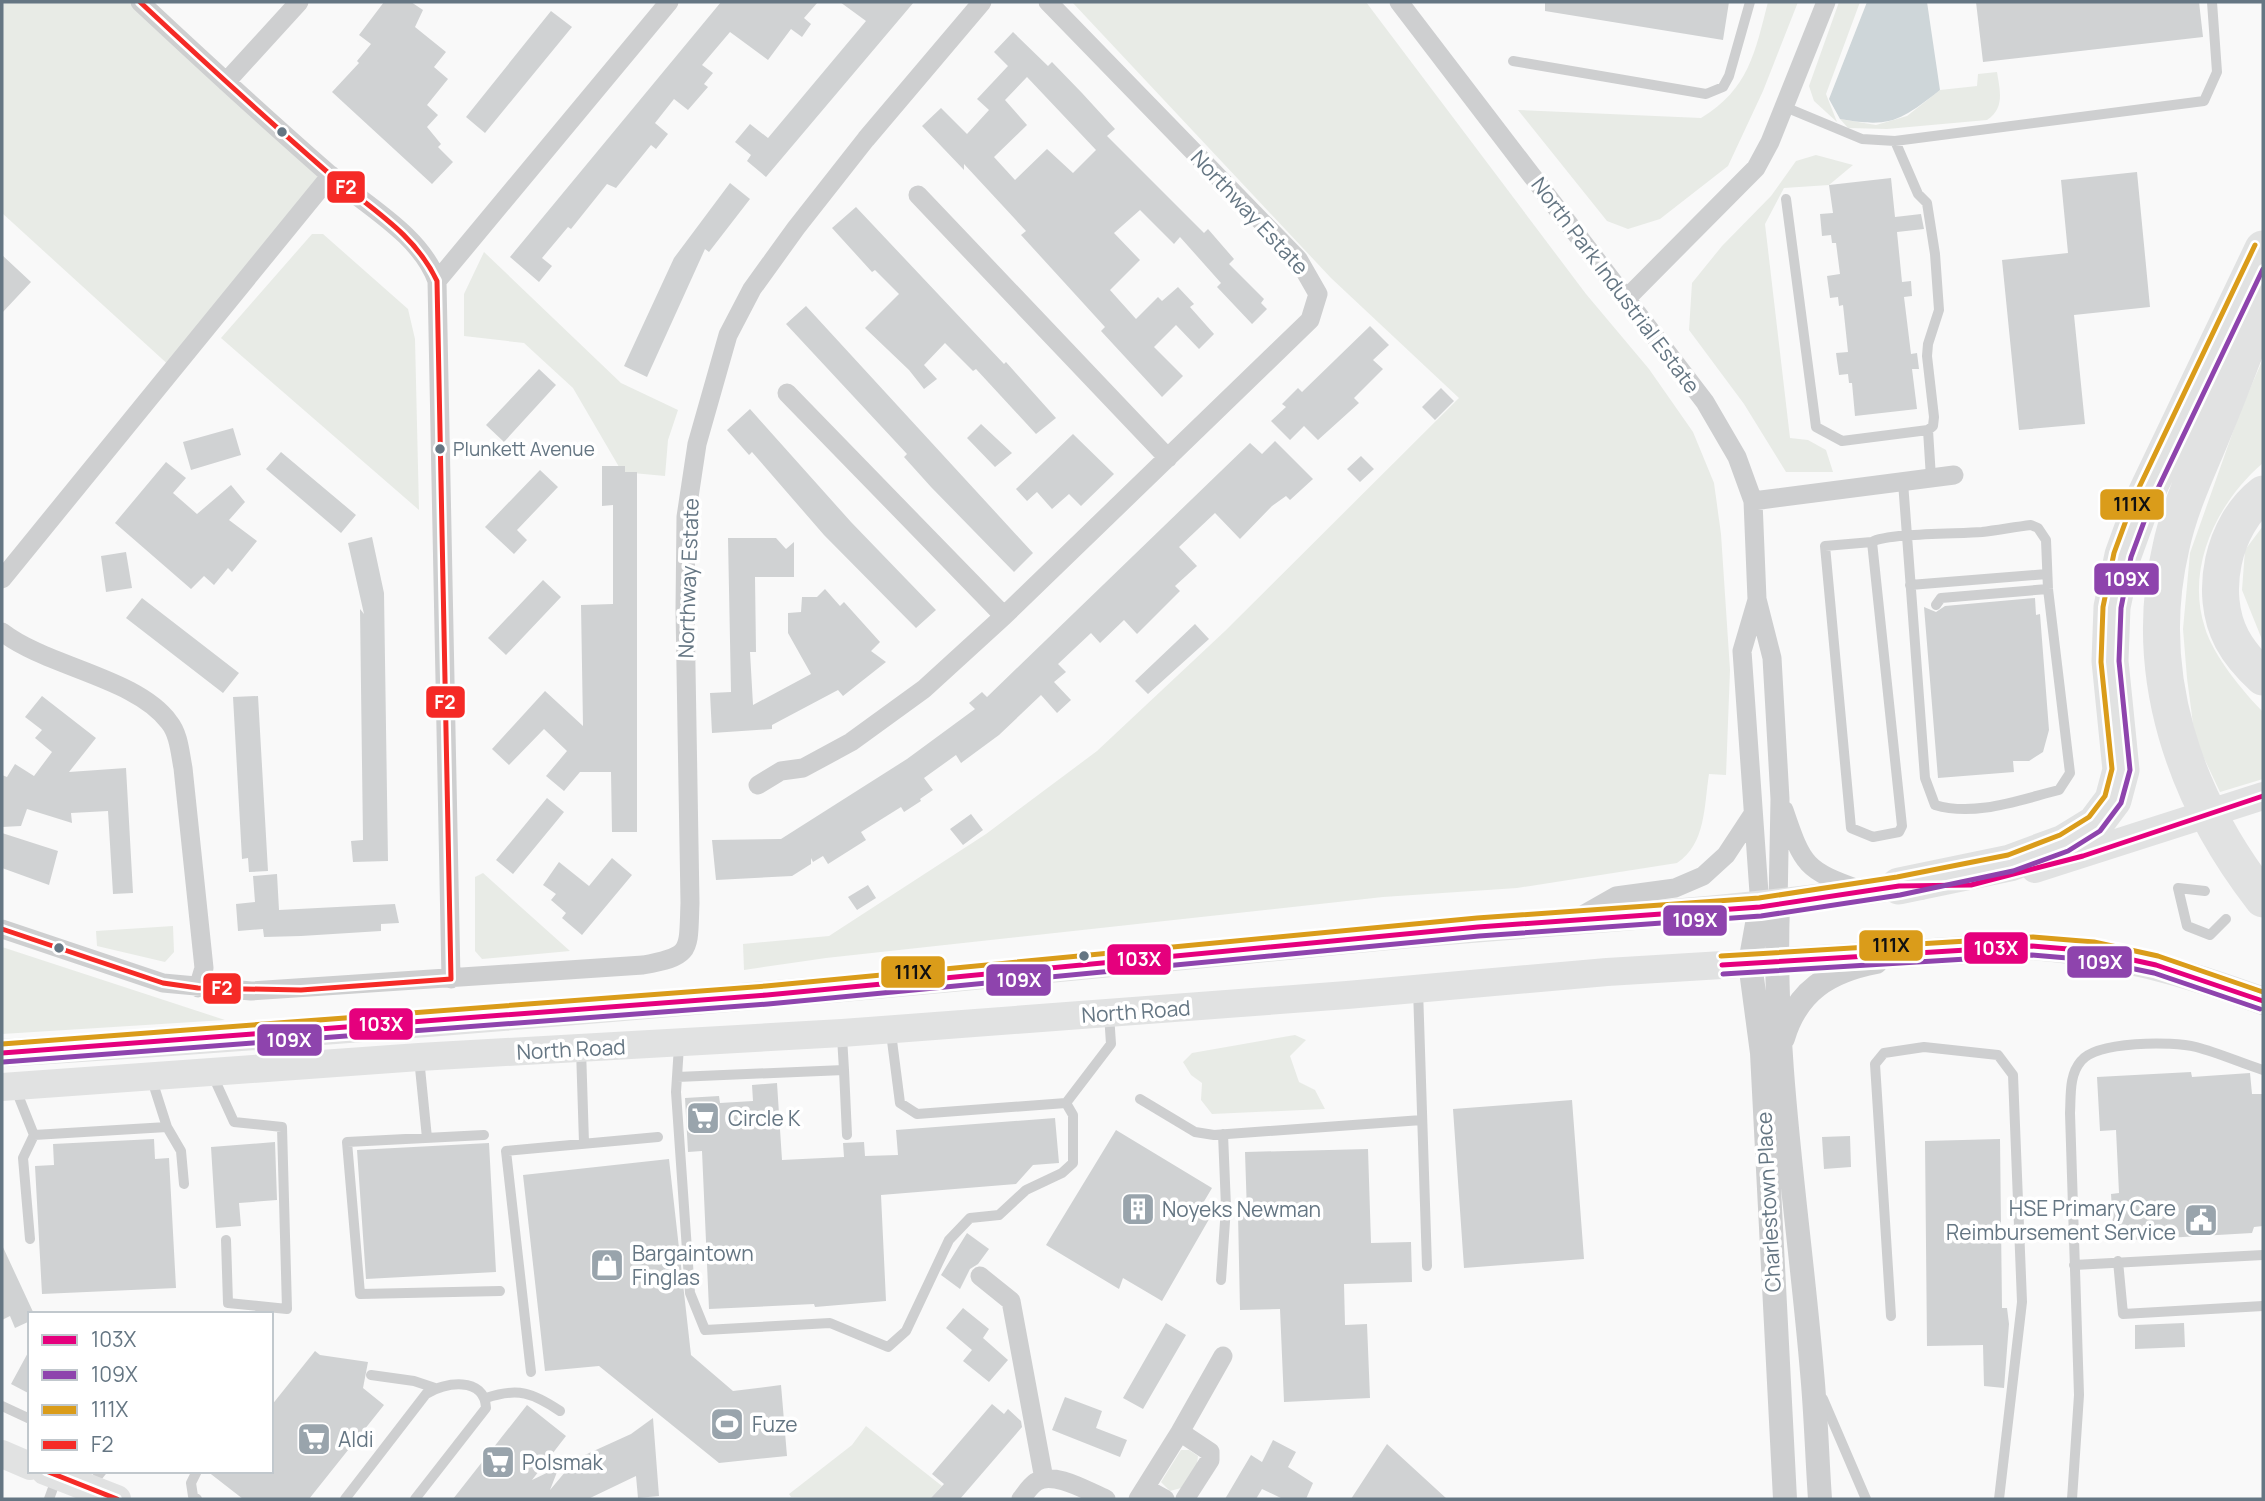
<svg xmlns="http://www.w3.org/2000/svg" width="2265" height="1501" viewBox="0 0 2265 1501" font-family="Manrope,sans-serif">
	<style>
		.green { fill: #e8ebe6 }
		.water { fill: #ced6d9 }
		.building { fill: #d0d2d3; fill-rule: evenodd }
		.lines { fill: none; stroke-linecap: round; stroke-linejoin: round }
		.service { stroke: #cecfd0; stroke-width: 10 }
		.minor { stroke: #cecfd0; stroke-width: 19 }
		.tertiary { stroke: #cecfd0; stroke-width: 24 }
		.secondary { stroke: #e1e2e2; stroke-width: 28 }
		.motorway { stroke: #e1e2e2; stroke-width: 37 }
		.bus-1-casing { stroke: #fff; stroke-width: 10 }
		.bus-2-casing { stroke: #fff; stroke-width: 10 }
		.bus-3-casing { stroke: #fff; stroke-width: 10 }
		.bus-4-casing { stroke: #fff; stroke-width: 10 }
		.bus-1 { stroke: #e5007d; stroke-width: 5 }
		.bus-2 { stroke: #8e44ad; stroke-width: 5 }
		.bus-3 { stroke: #da9c1a; stroke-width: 5 }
		.bus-4 { stroke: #f52a26; stroke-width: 5 }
		.bus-dot { fill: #657683; stroke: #fff; stroke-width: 2.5 }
		.labels { text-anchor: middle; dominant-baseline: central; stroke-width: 7; stroke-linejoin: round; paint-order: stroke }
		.bus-label { font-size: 19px; fill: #657683; stroke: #fff; text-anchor: start }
		.street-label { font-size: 21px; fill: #657683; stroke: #fff }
		.poi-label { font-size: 21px; fill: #657683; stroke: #fff; text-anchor: start }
		.line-badge { stroke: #fff; stroke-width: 2.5 }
		.badge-label { font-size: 19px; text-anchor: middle; font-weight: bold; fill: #fff }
		.pale-badge-label { font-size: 19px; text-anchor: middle; font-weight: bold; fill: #111 }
	</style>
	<rect width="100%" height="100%" fill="#f9f9f9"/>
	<path class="green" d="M2,2h135l192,173 -157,193 -170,-155z
		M1072,2h294l220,292 63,75 44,63 21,51 7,51 9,136 -4,105 -17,-1c-5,32 -3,70 -32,89l-160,25 -134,9 -557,61 -82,12 -1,-26 86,-8 157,-102 111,-83 128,-120 234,-233 -128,-120z
		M1768,2h30l-35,89 -35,75 -68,53 -32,10 -21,-8 -89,-111 183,8c48,-29 54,-66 67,-116z
		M1839,2h21l-34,92 11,28 -23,-21 -5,-15z
		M1997,72c3,19 8,36 -10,48l-100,9 -39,-1 -8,-9 36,6 31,-9 33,-26 37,-4 1,-12z
		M1816,155l37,10 -24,20 -45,3 -19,36 25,214 18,2 18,10 7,22h-47l-42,-68 -55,-74 3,-47 30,-37 49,-50 25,-35z
		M312,234h11l85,75 7,30 4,171 -198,-172z
		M484,252l137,131 57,27 -10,30 -3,36 -43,-4 -49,-84 -49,-45 -60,-7v-42z
		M2263,359v104c-46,39 -78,105 -58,165 8,27 38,64 58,84v67l-43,13 -25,-53 -8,-61 -4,-49 7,-76 51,-144z
		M2263,526v116l-21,-52 3,-40z
		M483,873l87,78 -88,8 -7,-8v-74z
		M173,926l1,26 -9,10 -68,-16 -1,-15z
		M2,947l223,73 -223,14z
		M1295,1035l11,5 -16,16 9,26 16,8 10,19 -113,5 -11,-14 1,-17 -11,-8 -8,-13 9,-9z
		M866,1426l76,60 -12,13 -139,-2 -2,-3 63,-49z
		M1181,1450h8l9,6 -1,8 -16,24 -11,3 -9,-9z"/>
	<path class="water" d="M1867,2h60l13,88c-40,31 -49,38 -100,29l-11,-20z"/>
	<path class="building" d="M384,2h27l12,8 -8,17 31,25 -12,15 14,12 -21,26 11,10 -11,12 14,17 -3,3 15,15 -21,22 -100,-92 27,-29 -2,-2 14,-17 -12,-9z
		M721,2h97l-14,16 7,6 -9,13 -11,-8 -23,31 -38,-28 -28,33 11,8 -9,11 4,3 -20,23 -14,-11 -19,24 13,11 -12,15 -5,-4 -35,43 -9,-4 -36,45 -3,-2 -26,31 10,8 -13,16 -29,-25z
		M840,2h74l-148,175 -19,-16 4,-6 -16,-13 15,-18 18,14 98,-117z
		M1545,2h184l-6,38 -178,-29z
		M1976,2h223l4,35 -220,25z
		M551,11l21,16 -87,106 -19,-16z
		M1013,32l35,34 4,-4 30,31 33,36 -8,7 97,97 4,-4 26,30 -5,5 35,35 -3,4 6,6 -15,15 -35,-37 4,-4 -41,-46 -6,7 -34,-34 -26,23 26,27 -30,30 26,29 22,-22 4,4 16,-14 16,17 -4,3 24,27 -15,15 -23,-24 -22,22 29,29 -21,21 -61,-66 4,-4 -84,-92 5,-4 -62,-67v6l-42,-44 19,-18 26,26 22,-24 -12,-11 31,-33 -14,-14zM1027,77l69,73 -23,23 -26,-24 -32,31 -21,-23 33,-32 -22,-25z
		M2137,172l13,135 -76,8 11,109 -66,6 -17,-170 66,-7 -7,-73z
		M1891,178l4,39 26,-3 3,15 -27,3 5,50 9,-1 1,15 -8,1 7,57 6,-1 2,16h-7l5,40 -62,7 -3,-33h-3l-1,-9 -9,1 -3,-22 12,-1 -5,-47 -4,1 -1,-9 -8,1 -3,-22 13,-2 -4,-31h-4l-1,-8 -9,1 -2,-22 13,-1 -4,-28z
		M730,183l20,16 -41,53 -4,-3 -58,128 -23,-11 50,-108z
		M856,207l148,157 2,-2 50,56 -20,16 -60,-65 -3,2 -28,-28 -21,22 13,14 -13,10 -15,-19 -44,-42 34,-34 -24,-24 -3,2 -40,-44z
		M2,255l29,27 -29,31z
		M806,306l227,247 -19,19 -83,-85 -27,-30 3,-3 -121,-130z
		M1370,326l19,19 -16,15 10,9 -29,29 5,5 -41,37 -14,-14 -14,14 -19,-19 15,-14 -4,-3 16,-16 4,4z
		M539,369l17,16 -52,57 -18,-17z
		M1441,388l13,13 -19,19 -13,-13z
		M750,409l101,113 85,88 -20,18 -92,-93 -72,-83 -3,3 -22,-25z
		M981,424l31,29 -17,14 -28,-29z
		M233,428l8,27 -50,15 -8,-28z
		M1073,434l41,40 -33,32 -12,-12 -17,15 -15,-17 -10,9 -11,-12z
		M1275,441l38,38 -23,21 -4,-4 -14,10 -32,33 -25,-26 -36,34 18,19 -22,20 5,5 -43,43 -13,-14 -24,23 -9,-10 -33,31 8,8 -12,10 17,18 -14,13 -16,-18 -42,40 -38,28 -5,-8 -32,23 9,12 -13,9 1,2 -17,11 -3,-5 -40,25 5,8 -38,24 -5,-8 -10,6 -2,-4v6l-19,12 -76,4 -4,-40 69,-1 126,-80 68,-50 -6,-6 13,-11 5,5 263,-254 12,11z
		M281,452l75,63 -15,18 -75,-64z
		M1361,456l13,13 -14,13 -13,-13z
		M166,462l20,16 -13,15 24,21 34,-29 14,17 -16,18 28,21 -25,31 -4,-4 -14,17 -10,-9 -13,13 -76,-66z
		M602,466h23v6h12v360h-25l-1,-60h-31l-16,19 -18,-15 21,-25 -23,-22 -35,36 -17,-16 53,-58 38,35 -2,-121 32,-1v-99l-11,1z
		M540,470l18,17 -41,43 10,10 -13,14 -29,-27z
		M372,537l12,56 4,268 -35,1 -2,-21 12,-1 -3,-231 4,5 -16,-71z
		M728,538h48l10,11 8,-7v35h-39l1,75h-6l3,53 58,-31 -23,-41v-20l13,-1 1,-15h15l8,-8 15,17 4,-4 36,40 -9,9 15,11 -43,34 -5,-6 -66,35v4l-60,4 -2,-40 21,-1z
		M126,552l6,36 -26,4 -5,-36z
		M543,580l18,17 -55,58 -18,-17z
		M142,598l97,75 -16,20 -97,-75z
		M2035,598l1,17 4,-1 9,116 -6,22 -14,9h-16l1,11 -76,6 -14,-171 12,5 9,-6z
		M1195,624l14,15 -61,55 -13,-13z
		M42,696l54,42 -27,34 57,-4 7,125 -20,1 -5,-83 -37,2 1,10 -45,-14 -6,17 -19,1v-52l5,2 8,-13 19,12 18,-24 -17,-14 7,-8 -17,-13z
		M258,696l10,175 -19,1 -1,-14 -6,1 -9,-162z
		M547,798l17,14 -51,62 -17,-14z
		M971,814l12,16 -20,15 -13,-16z
		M2,833l56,18 -9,34 -47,-17z
		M612,858l20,17 -50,60 -20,-17 4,-5 -15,-13 5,-6 -13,-9 16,-23 30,24z
		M277,874l2,36 116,-6 4,19 -18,1v7l-80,5 -37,1 -1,-8 -25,2 -2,-27 19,-2 -2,-26z
		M868,885l8,13 -19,12 -9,-13z
		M2191,1072l1,5 58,-4 2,21h11v132l-9,1 -2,6 -138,8 -3,-47 8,-1 -3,-63 -16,1 -3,-54z
		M777,1083l5,77 62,-3 -1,-14 21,-1 1,14 33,-1 -2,-25 159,-12 4,45 -26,2 -17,19 -135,11 5,106 -71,6 -1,-3 -105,5 -7,-158 -14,1 -3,-54 34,-2 1,7 33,-2 -1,-16z
		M1572,1100l12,159 -120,9 -11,-159z
		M1116,1130l96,58 -16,27 16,-1 -50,87 -39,-23 -4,11 -73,-44z
		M1850,1136l1,31 -27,2 -2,-32z
		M154,1139l1,20 14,-1 7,130 -134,6 -7,-128 19,-1 -1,-21z
		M2000,1139l2,169h5l2,16 -5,64 -20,-2 -1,-41 -56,1 -2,-205z
		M275,1142l2,58 -38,3 2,23 -25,2 -5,-81z
		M489,1143l7,129 -130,7 -9,-129z
		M1368,1149l3,94 40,-1 1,40 -68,2 1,41 22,-1 3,74 -86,4 -4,-93 -40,1 -2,-96 9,-1 -2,-61z
		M669,1159l22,196 42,36 48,-6 6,71 -68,7 -120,-97 -54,5 -22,-196z
		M967,1233l22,16 -11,15 -8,5 -10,20 -19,-14z
		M2,1245l32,69h-4v7l-15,7 -5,-12 -8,4z
		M963,1308l26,21 -6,9 25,22 -19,22 -26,-21 9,-11 -26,-22z
		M1166,1323l20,12 -43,74 -20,-11z
		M2184,1323l1,24 -50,2v-24z
		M30,1349v45l-19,-10z
		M315,1351l5,4 48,7 -5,26 21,17 -75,94h-66l-36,-28h64v-65z
		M1065,1397l37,14 -6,17 31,12 -7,17 -68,-27z
		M992,1404l12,10 4,-5 13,12 1,6 -62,72h-30l14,-15 -12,-10z
		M527,1405l39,31 -34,44 27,-13 -9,23 26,-31 55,-25 22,-16 6,78 -21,2 -2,-22 -48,23h-135z
		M1273,1440l23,12 -8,15 25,16 -7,16h-23l-21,-10 -6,10h-31l26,-44 11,7z
		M1387,1444l60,55h-96z"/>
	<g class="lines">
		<path class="service" d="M1513,61l193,33 17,-7 6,-11 21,-74
			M1785,107l77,32 33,2 309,-40 13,-29 -5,-70
			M1786,199l30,228 26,14 86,-11 5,-4 1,-9 -7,-61 1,-12 11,-34 -4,-56 -8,-51 -9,-9 -23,-53
			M1928,430l3,48
			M1872,542l-47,4 26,282 22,9 26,-5 3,-6 -30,-284c15,-9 87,-8 110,-10 16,-2 33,-5 49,-7l7,3 8,12 2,49 22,184 -11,17c-40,10 -84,27 -124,15l-10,-27 -22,-296
			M1910,585l137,-11
			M1936,605l5,-7 107,-9
			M2205,891l-27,-3 9,38 23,9 16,-16
			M1418,989l9,277
			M891,1033l9,70 17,11 149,-11 45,-59 -2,-30
			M679,1046l-3,46 14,201 15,37 125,-7 58,24 18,-16 43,-91 21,-22 29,-3 27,-25 36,-17 11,-10v-48l-7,-12
			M581,1049l3,94
			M419,1058l8,80
			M844,1070l3,65
			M213,1076l21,46 48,5 5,182 -59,-6 -2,-63
			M151,1077l16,50 14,24 3,33
			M677,1077l167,-7 -2,-33
			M16,1090l18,45 133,-8
			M1140,1099l55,33 19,3 208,-15
			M484,1135l-137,7 13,152 140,-3
			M30,1239l-7,-81 11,-23
			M2118,1261l5,53 140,-8
			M2074,1265l189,-10
			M1221,1280l5,-73 -3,-73
			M1891,1316l-16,-252 9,-11 40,-6 74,8 15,20 9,227 -23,197
			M531,1372l-25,-221 152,-14
			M371,1375l43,6 21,7
			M486,1398c32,-11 47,-5 74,13
			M1823,1399l43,100
			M2,1406l28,13
			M90,1486l12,-15
			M49,1499l8,-22
			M197,1499l-4,-3 -2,-13 6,-12
			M345,1499l81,-105c18,-12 59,-18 60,14l-71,91
			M2072,1499l7,-104 -9,-282c1,-18 -1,-38 11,-52 16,-20 91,-20 115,-14 23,6 45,16 67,23"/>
		<path class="minor" d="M140,2c62,58 125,116 189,172 36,31 92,61 108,107l14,698
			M1399,2l306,400 32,55 16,44 4,98 15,59 8,141 -2,106
			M226,82l73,-80
			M918,195l250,263
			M437,281l232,-279
			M1627,298l129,-130 14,-26 56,-140
			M787,393l217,223
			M1753,501l201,-26
			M2,579l329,-404
			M1757,600l-15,51 18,256
			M2,632c45,35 135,46 167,90 10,12 11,31 14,46l21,200 -6,20
			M758,785l23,-14 22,-3 48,-26 73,-53 80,-73 306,-296 8,-26 -20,-35 -250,-257
			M1784,810c19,56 21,60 77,80
			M1579,917l37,-21 59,-8 28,-12 23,-21 27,-41
			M2,929l161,54 88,8 392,-26c50,-9 45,-14 47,-62l-5,-294 1,-92 11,-73 31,-109 24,-46 44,-61 70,-89 116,-137
			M980,1276l31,25 33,178
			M1180,1432l43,-76
			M1145,1488l20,11
			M1021,1499c4,-5 9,-13 15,-17 17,-12 53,10 70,17
			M1138,1499l42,-67 30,20v8l-25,39"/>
		<path class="tertiary" d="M1778,905c-6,156 21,311 34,467 4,42 5,85 8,127
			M1760,907l-10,56 12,90 23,446
			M1783,1038c14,-47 46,-67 93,-76"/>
		<path class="secondary" d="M2035,869l228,-73
			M2,1053c449,-28 897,-68 1345,-113 184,-19 369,-24 552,-54h21
			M2,1087l417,-30 423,-24 505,-38 260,-23 425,-26c83,7 153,26 231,55
			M2,1454l28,12
			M45,1471l72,28"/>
		<path class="motorway" d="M2263,304c-17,45 -34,89 -52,133 -15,36 -32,72 -40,110 -30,127 14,252 92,352
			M2263,494c-40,31 -55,100 -31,145 8,15 19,27 31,38
			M1899,886l111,-23 54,-20 31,-19 18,-24 8,-30 -11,-109 2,-54 11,-52 20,-55 120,-251"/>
		<g class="bus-1-casing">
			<path id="bus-1" d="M1722,965l310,-19 60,5 64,14 107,36
				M2,1053l765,-58 711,-68 282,-20 139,-21 72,-1 112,-29 180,-60"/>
		</g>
		<g class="bus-2-casing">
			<path id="bus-2" d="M1723,974l309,-19 59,5 63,13 106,36
				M3,1062l765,-58 711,-68 282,-20 139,-21 113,-24 55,-20 32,-20 21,-28 9,-33 -11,-109 2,-53 10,-51 20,-54 112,-234"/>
		</g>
		<g class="bus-3-casing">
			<path id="bus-3" d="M1721,956l312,-19 61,5 64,14 105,36
				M2,1044l764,-58 711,-68 282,-20 138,-21 111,-22 52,-20 29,-18 16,-21 7,-27 -11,-107 2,-55 11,-54 21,-57 120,-251"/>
		</g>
		<g class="bus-4-casing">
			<path id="bus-4" d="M140,2c61,57 122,113 185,168 40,36 88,60 112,111l14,698
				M2,929l161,54 35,5 103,2 150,-11
				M46,1471l71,28"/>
		</g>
		<use href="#bus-1" class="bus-1"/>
		<use href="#bus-2" class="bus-2"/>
		<use href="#bus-3" class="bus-3"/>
		<use href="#bus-4" class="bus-4"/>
	</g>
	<defs>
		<g id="supermarket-square" transform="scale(1.75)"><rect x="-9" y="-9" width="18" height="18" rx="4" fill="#99a4ac" stroke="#fff"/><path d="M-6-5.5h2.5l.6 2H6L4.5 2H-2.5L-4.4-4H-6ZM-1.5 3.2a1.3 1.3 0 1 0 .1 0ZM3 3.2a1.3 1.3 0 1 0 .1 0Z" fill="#fff"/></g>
		<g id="building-square" transform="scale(1.75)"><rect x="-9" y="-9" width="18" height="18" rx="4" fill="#99a4ac" stroke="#fff"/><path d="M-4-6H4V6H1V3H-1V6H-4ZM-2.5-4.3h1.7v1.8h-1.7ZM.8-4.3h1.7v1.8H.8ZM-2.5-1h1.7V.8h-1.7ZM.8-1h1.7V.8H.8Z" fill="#fff"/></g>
		<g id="civic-square" transform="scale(1.75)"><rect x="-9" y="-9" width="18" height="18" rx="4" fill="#99a4ac" stroke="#fff"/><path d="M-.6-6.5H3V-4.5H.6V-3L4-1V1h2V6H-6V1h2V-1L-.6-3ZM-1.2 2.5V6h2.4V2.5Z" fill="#fff"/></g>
		<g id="shop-square" transform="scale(1.75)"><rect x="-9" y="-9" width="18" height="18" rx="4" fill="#99a4ac" stroke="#fff"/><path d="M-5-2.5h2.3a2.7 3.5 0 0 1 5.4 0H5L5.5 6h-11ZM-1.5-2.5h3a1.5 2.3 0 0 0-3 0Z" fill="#fff"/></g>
		<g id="stadium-square" transform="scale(1.75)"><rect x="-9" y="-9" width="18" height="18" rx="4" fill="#99a4ac" stroke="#fff"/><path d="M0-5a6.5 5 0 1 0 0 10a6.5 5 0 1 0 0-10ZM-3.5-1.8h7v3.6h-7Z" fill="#fff"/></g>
	</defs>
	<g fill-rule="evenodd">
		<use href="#supermarket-square" x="703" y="1118"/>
		<use href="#building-square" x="1138" y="1209"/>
		<use href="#civic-square" x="2201" y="1220"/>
		<use href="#shop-square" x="607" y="1265"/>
		<use href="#stadium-square" x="727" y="1424"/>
		<use href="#supermarket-square" x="314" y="1439"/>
		<use href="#supermarket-square" x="498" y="1462"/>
	</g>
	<g class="bus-dot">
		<circle cx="282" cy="132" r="6"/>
		<circle cx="440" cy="449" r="6"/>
		<circle cx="59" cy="948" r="6"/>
		<circle cx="1084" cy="956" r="6"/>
	</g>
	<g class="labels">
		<g class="bus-label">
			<text x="453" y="449">Plunkett Avenue</text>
		</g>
		<g class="street-label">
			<text transform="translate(1250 212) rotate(47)">Northway Estate</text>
			<text transform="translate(1616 285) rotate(53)">North Park Industrial Estate</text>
			<text transform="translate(688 578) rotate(-88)">Northway Estate</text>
			<text transform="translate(1136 1011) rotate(-4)">North Road</text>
			<text transform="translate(571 1049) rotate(-3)">North Road</text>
			<text transform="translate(1768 1202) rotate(-93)">Charlestown Place</text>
		</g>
		<g class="poi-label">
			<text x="728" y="1118">Circle K</text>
			<text x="2176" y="1208" text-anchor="end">HSE Primary Care<tspan x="2176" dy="24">Reimbursement Service</tspan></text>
			<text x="1162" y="1209">Noyeks Newman</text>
			<text x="632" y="1253">Bargaintown<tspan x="632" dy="24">Finglas</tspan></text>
			<text x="752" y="1424">Fuze</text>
			<text x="338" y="1439">Aldi</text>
			<text x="522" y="1462">Polsmak</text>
		</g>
	</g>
	<g class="line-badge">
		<rect x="326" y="170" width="40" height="34" rx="7" fill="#f52a26"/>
		<rect x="2099" y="488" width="66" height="33" rx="7" fill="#da9c1a"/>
		<rect x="2093" y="562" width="67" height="34" rx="7" fill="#8e44ad"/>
		<rect x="425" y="685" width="41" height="34" rx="7" fill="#f52a26"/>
		<rect x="1662" y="904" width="66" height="33" rx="7" fill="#8e44ad"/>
		<rect x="1858" y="929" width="66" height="33" rx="7" fill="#da9c1a"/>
		<rect x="1963" y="931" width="66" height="34" rx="7" fill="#e5007d"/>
		<rect x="1106" y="943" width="66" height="33" rx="7" fill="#e5007d"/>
		<rect x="2066" y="945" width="67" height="34" rx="7" fill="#8e44ad"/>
		<rect x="880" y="955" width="66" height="34" rx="7" fill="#da9c1a"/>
		<rect x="985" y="963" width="67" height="34" rx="7" fill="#8e44ad"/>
		<rect x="202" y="972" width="40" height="33" rx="7" fill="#f52a26"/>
		<rect x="348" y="1007" width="66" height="34" rx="7" fill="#e5007d"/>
		<rect x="256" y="1023" width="67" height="34" rx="7" fill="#8e44ad"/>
	</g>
	<g class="badge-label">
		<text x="346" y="194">F2</text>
		<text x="2127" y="586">109X</text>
		<text x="445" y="709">F2</text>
		<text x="1695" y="927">109X</text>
		<text x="1996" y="955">103X</text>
		<text x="1139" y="966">103X</text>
		<text x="2100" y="969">109X</text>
		<text x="1019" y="987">109X</text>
		<text x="222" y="995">F2</text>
		<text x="381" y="1031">103X</text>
		<text x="289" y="1047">109X</text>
	</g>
	<g class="pale-badge-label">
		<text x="2132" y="511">111X</text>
		<text x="1891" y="952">111X</text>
		<text x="913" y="979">111X</text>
	</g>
	<rect width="2265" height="1501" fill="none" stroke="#657683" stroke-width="7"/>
	<rect x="28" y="1312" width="245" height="161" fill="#ffffff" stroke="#c1c8cd" stroke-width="2"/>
	<rect x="42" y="1335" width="35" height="10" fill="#e5007d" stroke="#c1c8cd" stroke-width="2"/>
	<text x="91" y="1347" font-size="21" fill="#657683">103X</text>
	<rect x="42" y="1370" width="35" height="10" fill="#8e44ad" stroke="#c1c8cd" stroke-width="2"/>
	<text x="91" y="1382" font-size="21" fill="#657683">109X</text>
	<rect x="42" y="1405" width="35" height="10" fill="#da9c1a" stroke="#c1c8cd" stroke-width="2"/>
	<text x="91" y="1417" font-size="21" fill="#657683">111X</text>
	<rect x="42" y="1440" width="35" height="10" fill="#f52a26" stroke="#c1c8cd" stroke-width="2"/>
	<text x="91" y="1452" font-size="21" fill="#657683">F2</text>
</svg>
